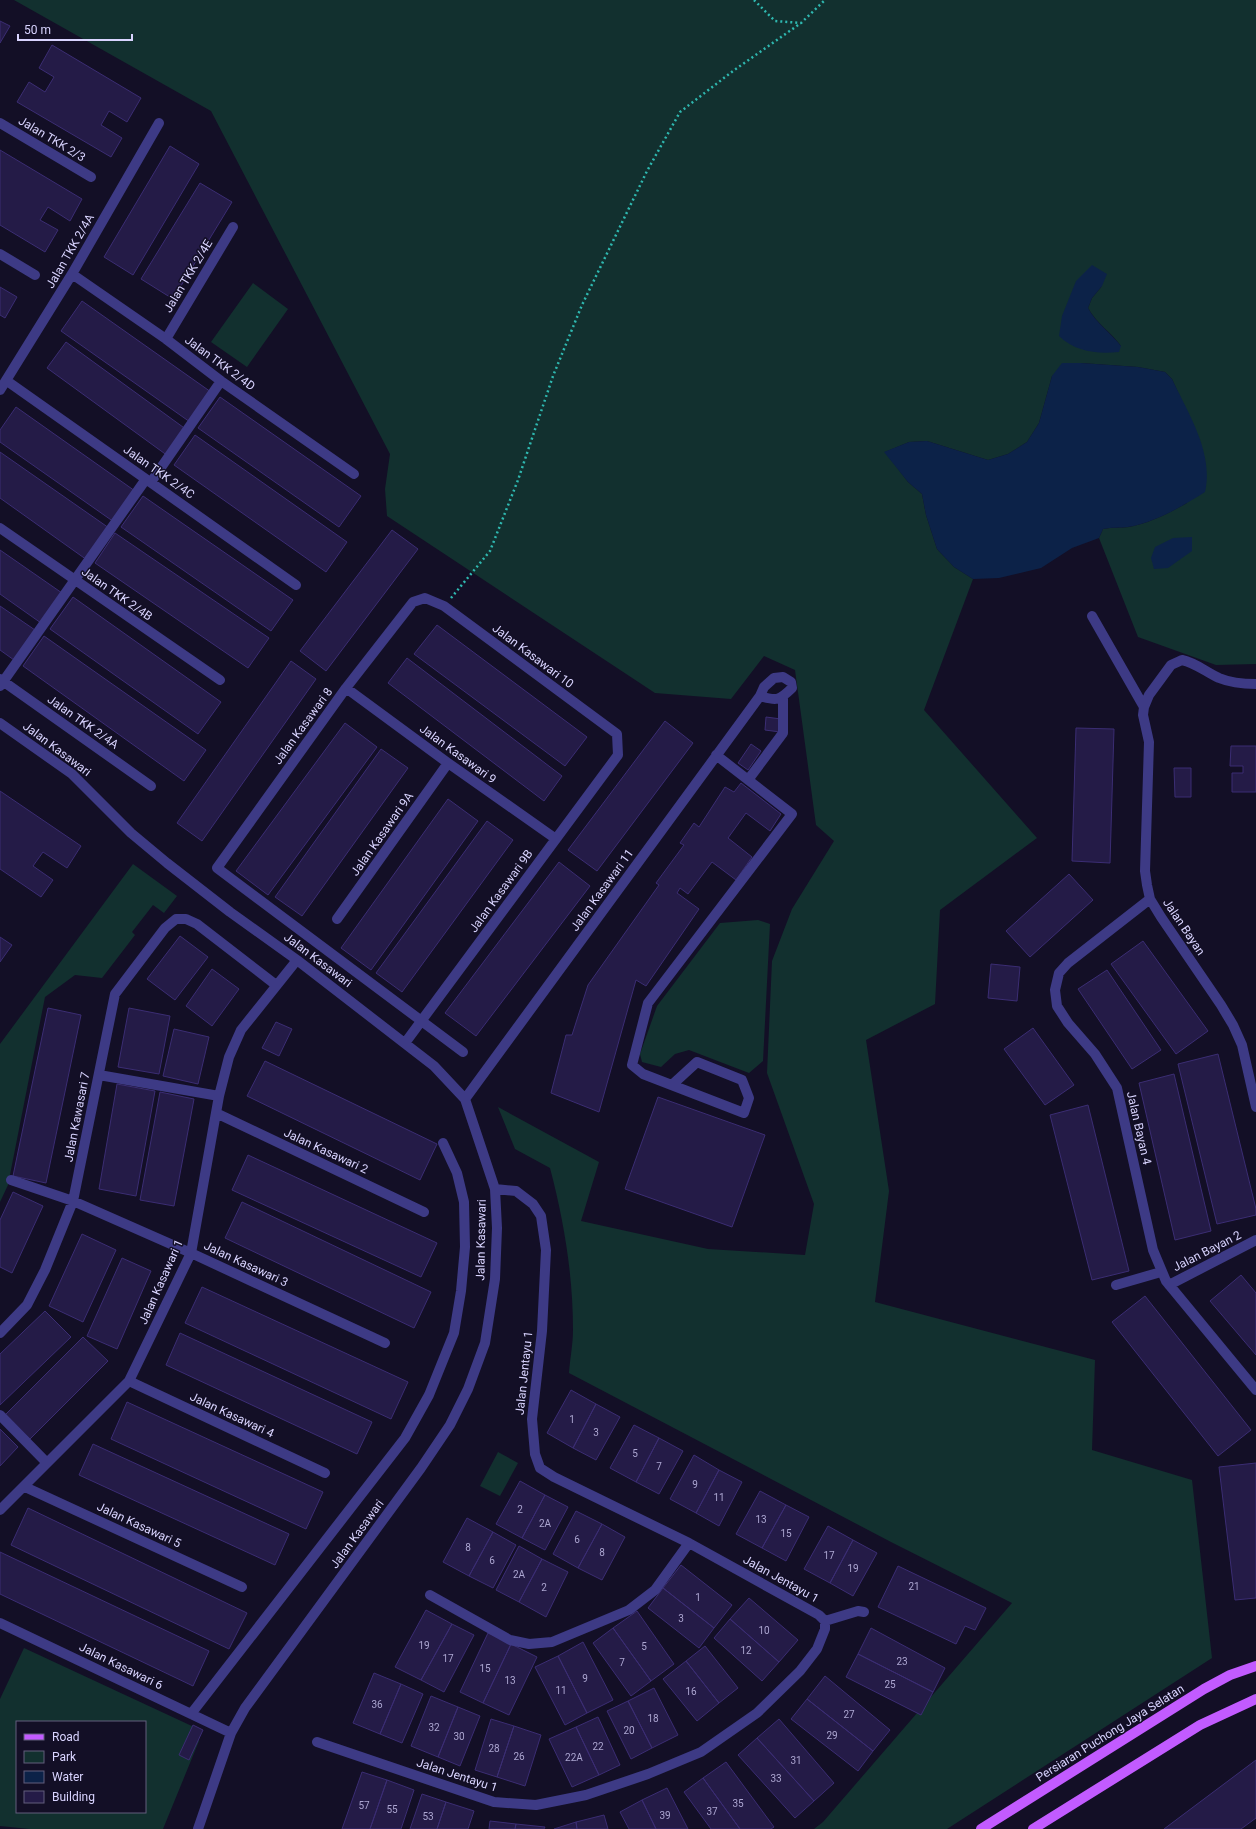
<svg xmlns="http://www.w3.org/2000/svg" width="1256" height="1829" viewBox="0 0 1256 1829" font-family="Roboto,sans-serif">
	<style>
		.green { fill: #12302f; fill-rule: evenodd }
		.water { fill: #0c2248 }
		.building { fill: #241b47; stroke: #3b2d73 }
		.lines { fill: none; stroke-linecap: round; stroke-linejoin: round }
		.path { stroke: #2fb8b0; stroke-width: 2.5; stroke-dasharray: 2 3; stroke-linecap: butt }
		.minor { stroke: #3d3a85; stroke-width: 10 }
		.major { stroke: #c25bff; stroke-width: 10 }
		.labels { text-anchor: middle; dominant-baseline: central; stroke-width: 3; stroke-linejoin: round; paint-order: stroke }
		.number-label { font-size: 10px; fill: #aca6d1 }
		.street-label { font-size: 12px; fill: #d9d4ff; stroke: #130f26 }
	</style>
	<rect width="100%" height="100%" fill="#130f26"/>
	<path class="green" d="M14,0h1242v664l-40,1 -78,-28 -39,-99 4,-9c9,-2 18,-1 26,-2 21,-4 40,-14 58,-24l-1,-93 -14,-31 -7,-7 -27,-5 -57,-4 -29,13 -13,47 -12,19 -19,12 -20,6 -61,-19 -18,1 -24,10 23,30 14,12 4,21 11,34 17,18 19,12 -49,131 113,128 -97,72 -5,94 -69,36 23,151 -14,111 220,58 -3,90 100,30 20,178 -265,171h-133l9,-7 189,-219 -121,-61 -322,-169c1,-14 4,-29 4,-43 0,-55 -9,-109 -23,-162l-35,-19 -17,-42 101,55 -18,59 127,28 97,6 9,-51 -47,-131 5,-112 20,-52 42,-68 -18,-16 -21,-155 -31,-14 -33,43 -76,-6 -268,-177 -2,-27 5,-35 -179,-343zM1102,286l-10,12 -4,10c8,15 23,24 33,38l-59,-30z
		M253,283l35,26 -41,58 -36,-25z
		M133,864l44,32 -13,17 -11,-8 -21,27 3,3 -33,43 -27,-3 -30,22 -37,188 -8,17v-158z
		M758,920l12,4 -7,137 -14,12 -60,-23 -14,4 -14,13 -19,-5 -2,-8 17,-48 63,-83z
		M498,1452l20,11 -18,33 -20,-10z
		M24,1648l170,79 5,14 -36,88h-133l-30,-3v-127zM17,1722h128v90h-128z"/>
	<path class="water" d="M1092,265l15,9 -5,12 -10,12 -4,10c8,15 23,25 33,38l-2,6c-23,2 -43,0 -60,-16l3,-20 14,-35z
		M1062,363h19l57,4 27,5 7,7c16,34 42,74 33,113 -24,15 -49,30 -77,35 -8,1 -16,0 -25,2l-4,9 -27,10 -31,20 -42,10 -26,1 -19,-12 -17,-18 -11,-34 -4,-21 -14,-12 -24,-30 25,-10 18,-1 61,19 20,-6 19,-12 12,-19 13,-47z
		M1192,537v14l-24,17 -14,1 -3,-11 4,-11 18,-9z"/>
	<path class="building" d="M0,21l10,5 -10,17z
		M52,45l89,53 -14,24 -18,-11 -8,14 21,13 -11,19 -94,-55 12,-20 16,10 9,-15 -15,-9z
		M170,146l29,18 -66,111 -29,-18z
		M0,150l82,49 -12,22 -22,-14 -8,13 18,10 -13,22 -45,-27z
		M200,183l32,19 -59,97 -32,-20z
		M0,287l17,10 -12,21 -5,-3z
		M82,301l129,91 -21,30 -129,-91z
		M66,342l121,88 -19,26 -121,-88z
		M220,397l141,99 -22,31 -141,-99z
		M16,407l119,84 -21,31 -114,-80v-12z
		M195,435l152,107 -21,30 -152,-107z
		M0,452l109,76 -22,32 -87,-62z
		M143,496l150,104 -22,31 -150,-104z
		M392,530l26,19 -92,122 -26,-20z
		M115,533l154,105 -21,30 -153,-105z
		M0,550l62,43 -21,30 -41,-29z
		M73,597l148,105 -23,32 -148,-105z
		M0,606l35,24 -21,30 -14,-10z
		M437,625l150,112 -22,29 -151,-112z
		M44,636l162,114 -22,31 -161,-115z
		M407,658l155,118 -18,25 -156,-118z
		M291,661l25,18 -114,162 -25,-18z
		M766,717l15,2 -1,13 -15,-2z
		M665,721l28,22 -96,128 -29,-21z
		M345,723l32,24 -109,148 -32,-24z
		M1076,728l38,1 -4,134 -38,-2z
		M751,744l10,7 -13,19 -10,-7z
		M1231,746h25v46h-24v-19h11v-7h-13z
		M381,749l27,19 -106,148 -27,-19z
		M1174,768h17v29h-16z
		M741,783l40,31 -11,17 -24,-18 -18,25 24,19 -16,23 -24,-18 -24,32 -8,-6 -3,5 22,16 -53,77 -10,-6 -37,132 -48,-19 15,-58h6l16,-50 71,-100 -3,-2 28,-38 -4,-2 14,-20 5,4 26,-40 9,5z
		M0,791l81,55 -14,22 -24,-16 -10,14 20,14 -12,17 -41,-28z
		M448,799l30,22 -107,149 -30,-22z
		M487,821l26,19 -111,152 -26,-19z
		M559,862l31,24 -114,150 -31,-23z
		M1069,874l24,26 -63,57 -24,-26z
		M180,936l28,21 -33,43 -28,-21z
		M0,937l12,8 -12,17z
		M1143,941l65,90 -32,23 -65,-90z
		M991,964l29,3 -3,34 -29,-3z
		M212,969l27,20 -27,37 -26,-20z
		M1107,970l54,80 -29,19 -54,-80z
		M48,1008l33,7 -35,168 -33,-7z
		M129,1008l41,8 -11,58 -41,-7z
		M276,1022l16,7 -13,27 -17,-8z
		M1033,1028l41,57 -29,20 -41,-56z
		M174,1029l35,8 -11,47 -35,-8z
		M1218,1054l38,155v6l-39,9 -39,-160z
		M265,1061l172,83 -17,36 -173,-84z
		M1174,1074l37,157 -36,9 -36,-157z
		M117,1084l38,7 -19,105 -37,-7z
		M160,1092l34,7 -20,107 -34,-6z
		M658,1097l107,38 -33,92 -107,-38z
		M1088,1105l41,166 -37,9 -42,-165z
		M248,1155l189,88 -16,34 -189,-87z
		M13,1192l30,14 -31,67 -12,-6v-47z
		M242,1202l189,90 -17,36 -189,-90z
		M82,1234l34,16 -33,72 -34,-16z
		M122,1258l29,13 -34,78 -30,-13z
		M1241,1275l15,18v62l-46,-54z
		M202,1287l206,95 -17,37 -206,-96z
		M1145,1296l106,134 -33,26 -106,-134z
		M45,1311l26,26 -71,68v-51z
		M180,1333l192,89 -15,32 -191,-89z
		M83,1337l25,24 -78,78 -25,-24z
		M571,1390l25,14 -23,44 -26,-15z
		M127,1402l196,90 -17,37 -195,-90z
		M596,1404l24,13 -24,43 -23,-12z
		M634,1425l25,13 -23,44 -26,-14z
		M0,1429l18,18 -18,19z
		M659,1438l24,13 -24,43 -23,-12z
		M93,1444l196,90 -14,31 -196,-90z
		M694,1455l25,15 -23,43 -26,-14z
		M1256,1463v135l-21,2 -16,-133z
		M719,1470l23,12 -23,44 -23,-13z
		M520,1481l25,14 -23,43 -26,-14z
		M760,1491l26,14 -24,43 -26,-14z
		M545,1495l23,12 -23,43 -23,-12z
		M786,1505l23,12 -23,44 -24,-13z
		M28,1508l219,105 -18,36 -218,-104z
		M576,1511l26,13 -24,44 -25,-14z
		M467,1518l26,14 -24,44 -26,-14z
		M602,1524l23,13 -23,43 -24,-12z
		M828,1526l25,14 -23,43 -26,-14z
		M493,1532l23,13 -23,43 -24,-12z
		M853,1540l24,13 -24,43 -23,-13z
		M519,1546l23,13 -23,43 -23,-12z
		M0,1552l209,99 -16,35 -193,-92z
		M542,1559l26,13 -22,45 -27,-15z
		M681,1565l51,40 -18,23 -51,-40z
		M898,1566l88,42 -11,22 -10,-4 -9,18 -78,-37z
		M663,1588l51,40 -15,20 -51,-40z
		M749,1598l49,42 -19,22 -49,-43z
		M426,1610l26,14 -31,56 -26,-13z
		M637,1611l37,53 -23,17 -38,-53z
		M730,1619l49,43 -17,19 -48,-43z
		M452,1624l22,11 -30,57 -23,-12z
		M613,1628l38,53 -20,15 -38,-53z
		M871,1628l74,40 -12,24 -75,-38z
		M488,1633l23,11 -28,59 -23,-11z
		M583,1642l30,58 -26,13 -29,-57z
		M511,1644l26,13 -28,58 -26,-12z
		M705,1646l33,42 -19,15 -33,-42z
		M858,1654l75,38 -12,23 -75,-38z
		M558,1656l29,57 -22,12 -30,-58z
		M686,1661l33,42 -22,18 -34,-42z
		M374,1673l27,11 -21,50 -27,-11z
		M825,1676l65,54 -17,21 -66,-52z
		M401,1684l22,10 -21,49 -22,-9z
		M654,1688l24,47 -26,13 -24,-47z
		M431,1696l27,11 -20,50 -27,-11z
		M807,1699l66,52 -15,20 -67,-52z
		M628,1701l24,47 -21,11 -24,-48z
		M458,1707l22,9 -20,50 -22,-9z
		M598,1717l22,48 -21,10 -23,-48z
		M491,1719l23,7 -17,51 -22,-7z
		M779,1719l55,64 -20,18 -57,-63z
		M193,1725l10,5 -14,30 -10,-5z
		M514,1726l27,9 -16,51 -28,-9z
		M576,1727l23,48 -27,12 -23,-48z
		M757,1738l57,63 -19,17 -57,-63z
		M1256,1760v58l-15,11h-77z
		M726,1762l48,65 -3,2h-31l-37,-51z
		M362,1772l25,8 -17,49h-28z
		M703,1778l37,51h-29l-27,-37z
		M387,1780l27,10 -13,39h-31z
		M667,1788l21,41h-32l-14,-29z
		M422,1794l24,8 -9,27h-27z
		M642,1800l14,29h-27l-9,-17z
		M446,1802l28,9 -6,18h-31z
		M604,1815l4,14h-31l-1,-7z
		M490,1821l26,3 -1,5h-26z
		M576,1822l1,7h-23z
		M516,1824l29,3 -1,2h-29z"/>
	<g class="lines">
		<path class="path" d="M754,0l21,21 26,2
			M451,598l39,-47 28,-71 35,-104 29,-71 65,-134 33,-59 53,-41 68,-48 24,-23"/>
		<path class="minor" d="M0,123l91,54
			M0,254l35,21
			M72,274l94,65 55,42 133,93
			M166,339l67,-112
			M7,381l289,204
			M0,390l72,-116 87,-151
			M151,482l70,-101
			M0,528l220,152
			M1092,616l52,91
			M0,679l151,107
			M1256,684c-13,0 -25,-1 -37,-6 -13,-6 -23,-15 -37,-18l-11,5 -22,30 -5,12 -1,8 6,27 -4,129 2,14 3,14 11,18 60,88 12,20 9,20 14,62
			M0,686l146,-207
			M346,688l102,75 108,76
			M0,723l72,51 59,59 36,30 63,49 67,48 137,106 31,33 30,90 2,39 -2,51 -10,64 -17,46 -18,36 -29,43 -176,240 -14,25 -33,96
			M748,780l35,-47v-36
			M1150,899l-82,64 -9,10 -4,17 2,16 11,17 27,31 22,34 36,162 13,31 90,109
			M337,919l111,-156
			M405,1043l17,-23 196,-265 -1,-21 -173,-128 -19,-8 -12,4 -67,86 -129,180 246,184
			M99,1075l120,21
			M673,1084l24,-22 45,18 7,18 -5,15 -101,-39 -11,-9 16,-62 144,-189 -76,-59
			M465,1099l295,-403 4,-9 10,-9 9,-1 8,5 1,6c-13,13 -16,13 -32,8
			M216,1113l208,99
			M11,1180l62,21 118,52 194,90
			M1116,1285l45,-13
			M1169,1285l87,-45
			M0,1333l27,-28 18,-35 28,-69 42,-207 50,-66 11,-9h10l11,5 79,61
			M129,1381l196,92
			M0,1415l47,48
			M25,1487l217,100
			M0,1510l129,-129 62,-128 28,-157 10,-39 12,-27 56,-70
			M430,1595l80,45 19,4 23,-2 77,-32 26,-20 34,-47
			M825,1621l33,-10 6,1
			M0,1623l231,110
			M191,1714l214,-276 24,-43 25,-62 7,-42 4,-44 -1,-45 -7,-29 -14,-30
			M317,1742l177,60 42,3 50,-10 62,-21 53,-22 56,-39 43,-42 17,-22 8,-20v-8l-6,-6 -130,-72 -135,-66 -14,-9 -5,-14 -3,-35 10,-88 4,-81 -5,-34 -8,-12 -17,-13 -21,-2"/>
		<path class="major" d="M981,1829l223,-140 26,-14 26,-9
			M1033,1829l167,-104 56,-26"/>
	</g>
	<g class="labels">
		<g class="number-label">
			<text x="572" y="1419">1</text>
			<text x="596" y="1432">3</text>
			<text x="635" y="1453">5</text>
			<text x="659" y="1466">7</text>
			<text x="695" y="1484">9</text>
			<text x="719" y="1497">11</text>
			<text x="520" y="1509">2</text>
			<text x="761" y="1519">13</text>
			<text x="545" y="1523">2A</text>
			<text x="786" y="1533">15</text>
			<text x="577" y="1539">6</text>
			<text x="468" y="1547">8</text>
			<text x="602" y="1552">8</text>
			<text x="829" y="1555">17</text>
			<text x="492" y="1560">6</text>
			<text x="853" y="1568">19</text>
			<text x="519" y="1574">2A</text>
			<text x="914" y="1586">21</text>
			<text x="544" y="1587">2</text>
			<text x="698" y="1597">1</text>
			<text x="681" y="1618">3</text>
			<text x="764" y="1630">10</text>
			<text x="424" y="1645">19</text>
			<text x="644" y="1646">5</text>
			<text x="746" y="1650">12</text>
			<text x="448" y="1658">17</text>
			<text x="902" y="1661">23</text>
			<text x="622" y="1662">7</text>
			<text x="485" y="1668">15</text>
			<text x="585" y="1678">9</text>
			<text x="510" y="1680">13</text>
			<text x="890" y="1684">25</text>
			<text x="561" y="1690">11</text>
			<text x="691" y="1691">16</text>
			<text x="377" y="1704">36</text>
			<text x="849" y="1714">27</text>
			<text x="653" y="1718">18</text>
			<text x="434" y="1727">32</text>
			<text x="629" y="1730">20</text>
			<text x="832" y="1735">29</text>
			<text x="459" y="1736">30</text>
			<text x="598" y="1746">22</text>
			<text x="494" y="1748">28</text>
			<text x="519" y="1756">26</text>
			<text x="574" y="1757">22A</text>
			<text x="796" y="1760">31</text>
			<text x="776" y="1778">33</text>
			<text x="738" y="1803">35</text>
			<text x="364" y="1805">57</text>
			<text x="392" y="1809">55</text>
			<text x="712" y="1811">37</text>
			<text x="665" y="1815">39</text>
			<text x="428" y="1816">53</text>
		</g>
		<g class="street-label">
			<text transform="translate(52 139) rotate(31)">Jalan TKK 2/3</text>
			<text transform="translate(70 251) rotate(-60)">Jalan TKK 2/4A</text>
			<text transform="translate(188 276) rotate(-59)">Jalan TKK 2/4E</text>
			<text transform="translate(220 363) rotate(36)">Jalan TKK 2/4D</text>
			<text transform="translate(159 472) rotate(35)">Jalan TKK 2/4C</text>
			<text transform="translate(117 594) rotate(35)">Jalan TKK 2/4B</text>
			<text transform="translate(533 656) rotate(37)">Jalan Kasawari 10</text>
			<text transform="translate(83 722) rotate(35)">Jalan TKK 2/4A</text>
			<text transform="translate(303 726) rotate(-54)">Jalan Kasawari 8</text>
			<text transform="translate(57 749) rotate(37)">Jalan Kasawari</text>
			<text transform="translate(458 754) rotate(36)">Jalan Kasawari 9</text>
			<text transform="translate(382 834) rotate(-55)">Jalan Kasawari 9A</text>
			<text transform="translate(602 890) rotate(-54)">Jalan Kasawari 11</text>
			<text transform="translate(501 891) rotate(-54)">Jalan Kasawari 9B</text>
			<text transform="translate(1184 927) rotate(56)">Jalan Bayan</text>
			<text transform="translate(318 960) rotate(37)">Jalan Kasawari</text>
			<text transform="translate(77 1117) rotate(-79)">Jalan Kawasari 7</text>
			<text transform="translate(1139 1128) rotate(77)">Jalan Bayan 4</text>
			<text transform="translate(326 1151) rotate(25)">Jalan Kasawari 2</text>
			<text transform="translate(481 1240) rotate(-89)">Jalan Kasawari</text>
			<text transform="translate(1207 1251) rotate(-27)">Jalan Bayan 2</text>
			<text transform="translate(246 1264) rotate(25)">Jalan Kasawari 3</text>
			<text transform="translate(161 1282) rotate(-66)">Jalan Kasawari 1</text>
			<text transform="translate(524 1373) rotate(-84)">Jalan Jentayu 1</text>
			<text transform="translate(232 1415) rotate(25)">Jalan Kasawari 4</text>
			<text transform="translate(139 1525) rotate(25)">Jalan Kasawari 5</text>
			<text transform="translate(357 1534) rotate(-54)">Jalan Kasawari</text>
			<text transform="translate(781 1579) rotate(29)">Jalan Jentayu 1</text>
			<text transform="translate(121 1666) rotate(26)">Jalan Kasawari 6</text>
			<text transform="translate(1110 1733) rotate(-32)">Persiaran Puchong Jaya Selatan</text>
			<text transform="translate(457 1775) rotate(18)">Jalan Jentayu 1</text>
		</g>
	</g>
	<rect x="16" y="1721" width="130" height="92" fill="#130f26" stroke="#625e7d"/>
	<rect x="24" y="1734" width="20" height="6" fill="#c25bff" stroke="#625e7d"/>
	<text x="52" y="1741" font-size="12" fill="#d9d4ff">Road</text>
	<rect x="24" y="1751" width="20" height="12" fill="#12302f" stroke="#625e7d"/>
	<text x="52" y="1761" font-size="12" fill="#d9d4ff">Park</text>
	<rect x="24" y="1771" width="20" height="12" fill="#0c2248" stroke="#625e7d"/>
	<text x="52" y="1781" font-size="12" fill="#d9d4ff">Water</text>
	<rect x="24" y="1791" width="20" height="12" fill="#241b47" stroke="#625e7d"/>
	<text x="52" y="1801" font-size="12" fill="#d9d4ff">Building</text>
	<path d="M18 34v6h114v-6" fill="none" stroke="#d9d4ff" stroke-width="2"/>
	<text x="24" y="34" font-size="12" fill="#d9d4ff" stroke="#130f26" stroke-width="3" paint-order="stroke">50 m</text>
</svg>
